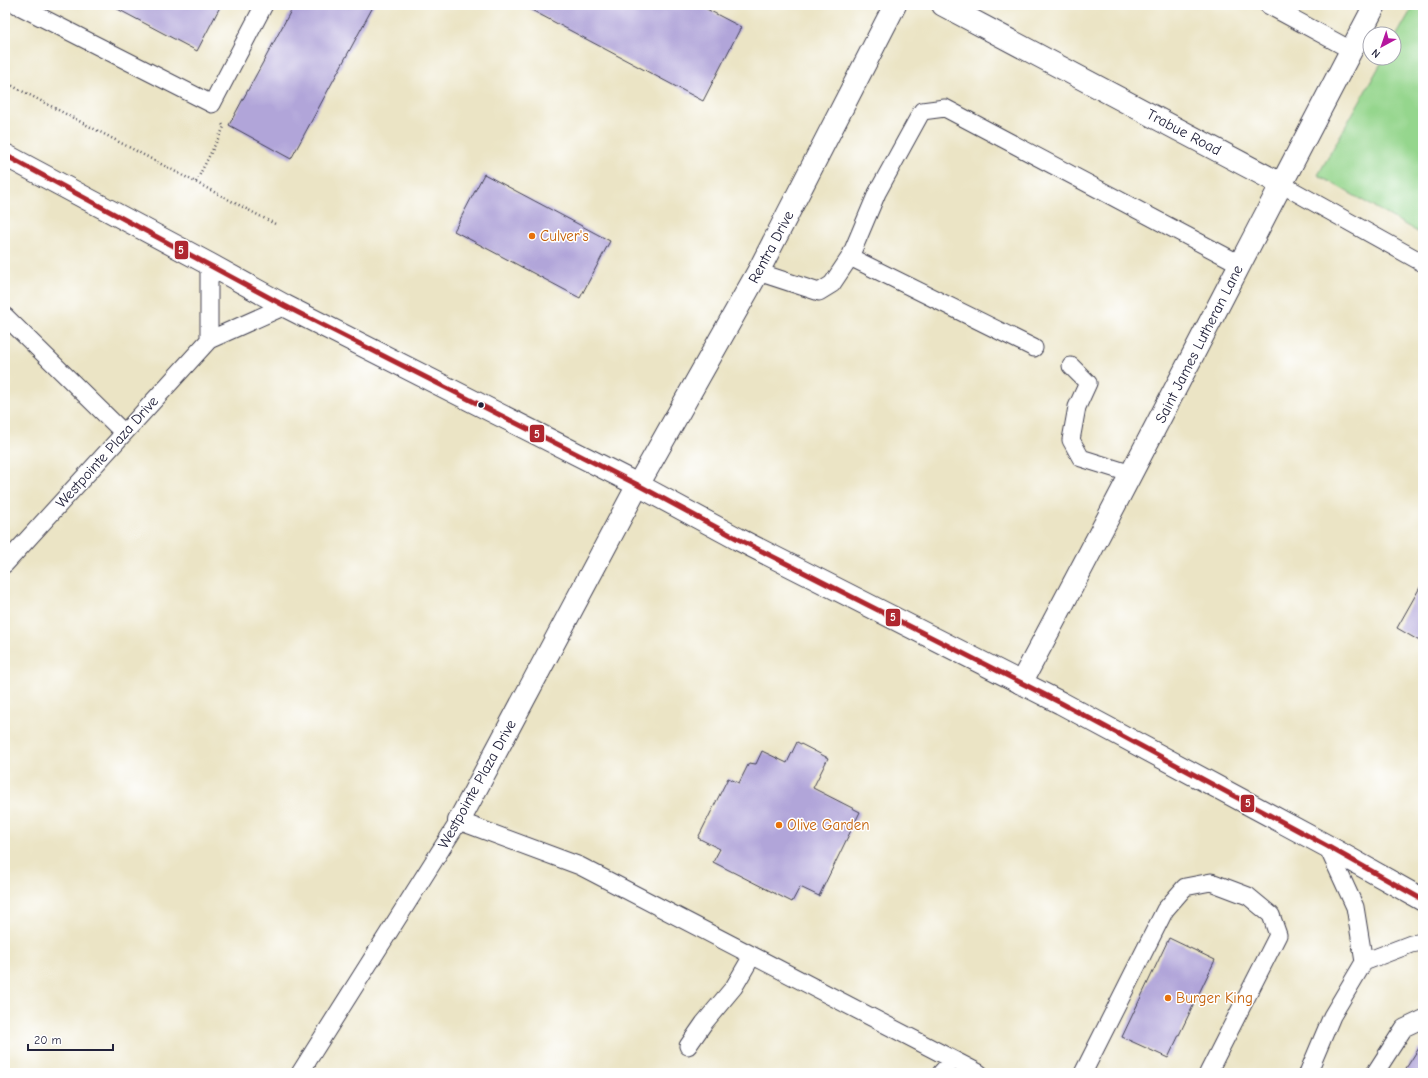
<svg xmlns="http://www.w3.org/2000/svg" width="1428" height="1078" viewBox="0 0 1428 1078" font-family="'Comic Neue',sans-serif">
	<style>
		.green { fill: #95d68d; stroke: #5c7c64 }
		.building { fill: #b1a5d9 }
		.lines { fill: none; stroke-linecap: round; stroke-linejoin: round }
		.lane-casing { stroke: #403f50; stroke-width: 19 }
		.street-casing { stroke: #403f50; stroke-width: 24 }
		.secondary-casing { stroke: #403f50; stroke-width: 24 }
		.path { stroke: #403f50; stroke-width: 2.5; stroke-dasharray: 1 3; stroke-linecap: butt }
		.lane { stroke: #fff; stroke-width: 17 }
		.street { stroke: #fff; stroke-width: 22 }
		.secondary { stroke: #fff; stroke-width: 22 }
		.bus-1-casing { stroke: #fff; stroke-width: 8 }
		.bus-1 { stroke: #af272f; stroke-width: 5 }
		.food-dot { fill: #e8710a; stroke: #fff; stroke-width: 1.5 }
		.bus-dot { fill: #22223b; stroke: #fff; stroke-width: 1.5 }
		.labels { text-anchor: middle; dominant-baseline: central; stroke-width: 3; stroke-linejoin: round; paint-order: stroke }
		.street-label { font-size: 15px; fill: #22223b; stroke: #fff }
		.food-label { font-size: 15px; fill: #c56008; stroke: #fff; text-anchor: start }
		.line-badge { stroke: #fff; stroke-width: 1.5 }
		.badge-label { font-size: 11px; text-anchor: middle; font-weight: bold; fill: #fff }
	</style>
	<rect width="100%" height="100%" fill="#fff"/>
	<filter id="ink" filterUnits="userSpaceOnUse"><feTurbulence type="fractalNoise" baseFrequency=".025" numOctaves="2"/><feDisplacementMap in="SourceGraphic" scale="8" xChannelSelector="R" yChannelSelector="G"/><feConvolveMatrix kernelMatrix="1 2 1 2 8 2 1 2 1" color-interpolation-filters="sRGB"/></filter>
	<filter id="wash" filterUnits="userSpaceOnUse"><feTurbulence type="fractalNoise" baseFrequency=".012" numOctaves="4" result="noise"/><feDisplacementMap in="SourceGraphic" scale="16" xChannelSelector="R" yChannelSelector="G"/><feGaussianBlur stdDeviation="0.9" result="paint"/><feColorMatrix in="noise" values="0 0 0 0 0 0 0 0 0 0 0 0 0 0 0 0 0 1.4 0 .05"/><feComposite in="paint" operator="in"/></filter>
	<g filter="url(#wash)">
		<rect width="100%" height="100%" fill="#ebe4c5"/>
		<path class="green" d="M1414,5h9v230l-105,-60 66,-117h10v-18z"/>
		<g id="blocks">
			<path class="building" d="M110,5h111l-24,46z
				M294,5h80l-83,154 -62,-34z
				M522,5h177l42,22 -38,74z
				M484,174l126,67 -30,57 -126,-67z
				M1423,582v61l-26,-15z
				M797,742l31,16 -15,30 47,24 -41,84 -19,-9 -8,15 -79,-40 7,-13 -22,-11 30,-60 11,5 10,-20 7,1 6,-13 25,12z
				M1169,938l46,22 -47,98 -46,-21z
				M1419,1048l4,2v23h-20z"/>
		</g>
	</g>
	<g filter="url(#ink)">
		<use href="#blocks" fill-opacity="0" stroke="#403f50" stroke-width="1"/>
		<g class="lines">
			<g class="lane-casing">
				<path id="lane" d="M17,5l195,99 52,-99
					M1268,5l83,45
					M1281,184l142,79
					M850,257l184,91
					M758,272l61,20 13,-8 18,-27 27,-64 45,-82 23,-3 295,156
					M5,316l119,117
					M209,340v-76
					M1071,366l17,17 -11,24 -6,33 10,18 51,16
					M5,564l204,-224 76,-34
					M1327,846l28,61 9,55
					M1364,962l47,-18 12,-2
					M688,1046l16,-23 30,-36 18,-31
					M300,1073l159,-252 121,45 399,207
					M941,1073l12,-13
					M1083,1073l82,-163 20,-23 26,-5 37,14 23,19 7,20 -70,138
					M1308,1073l24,-57 32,-54
					M1375,1073l29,-45 19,-9"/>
			</g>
			<g class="street-casing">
				<path id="street" d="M943,5l338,179
					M1021,683c120,-225 235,-452 354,-678
					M459,821l179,-336 120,-213 137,-267"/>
			</g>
			<g class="secondary-casing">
				<path id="secondary" d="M5,155l204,109 76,42 353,179 100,54 323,164 266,143 96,54"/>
			</g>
			<path class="path" d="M5,82l272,143
				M196,182l28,-55 -2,-3"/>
			<use href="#lane" class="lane"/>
			<use href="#street" class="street"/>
			<use href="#secondary" class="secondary"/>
			<g class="bus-1-casing">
				<path id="bus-1" d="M5,155l280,151 353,179 100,54 323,164 266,143 96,54"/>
			</g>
			<use href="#bus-1" class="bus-1"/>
		</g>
	</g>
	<g class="food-dot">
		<circle cx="532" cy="236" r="4"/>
		<circle cx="779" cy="825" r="4"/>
		<circle cx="1168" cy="998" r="4"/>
	</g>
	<circle class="bus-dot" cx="481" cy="405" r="3.5"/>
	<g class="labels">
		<g class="street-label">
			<text transform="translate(1184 132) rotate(28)">Trabue Road</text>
			<text transform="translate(771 247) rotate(-62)">Rentra Drive</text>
			<text transform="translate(1199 344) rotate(-63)">Saint James Lutheran Lane</text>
			<text transform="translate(107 452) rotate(-48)">Westpointe Plaza Drive</text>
			<text transform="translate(477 784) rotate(-61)">Westpointe Plaza Drive</text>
		</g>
		<g class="food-label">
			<text x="540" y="236">Culver's</text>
			<text x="787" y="825">Olive Garden</text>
			<text x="1176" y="998">Burger King</text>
		</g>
	</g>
	<g class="line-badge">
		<rect x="174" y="240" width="15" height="20" rx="4" fill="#af272f"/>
		<rect x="529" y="424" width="16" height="19" rx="4" fill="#af272f"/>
		<rect x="885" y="608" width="16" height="19" rx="4" fill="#af272f"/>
		<rect x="1240" y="794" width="15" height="19" rx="4" fill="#af272f"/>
	</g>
	<g class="badge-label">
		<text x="181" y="254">5</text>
		<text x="537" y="438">5</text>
		<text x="893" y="621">5</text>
		<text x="1248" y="807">5</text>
	</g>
	<rect width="1428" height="1078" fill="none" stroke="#fff" stroke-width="20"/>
	<g transform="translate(1382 46) rotate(220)"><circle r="19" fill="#ffffff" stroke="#a7a7b1"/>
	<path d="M0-3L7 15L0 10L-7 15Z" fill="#b5179e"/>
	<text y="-6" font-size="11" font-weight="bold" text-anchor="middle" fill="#22223b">N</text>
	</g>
	<path d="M28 1044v6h85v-6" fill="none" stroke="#22223b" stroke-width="2"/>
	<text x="34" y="1044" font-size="12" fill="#22223b" stroke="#ffffff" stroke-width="3" paint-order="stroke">20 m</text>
</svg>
